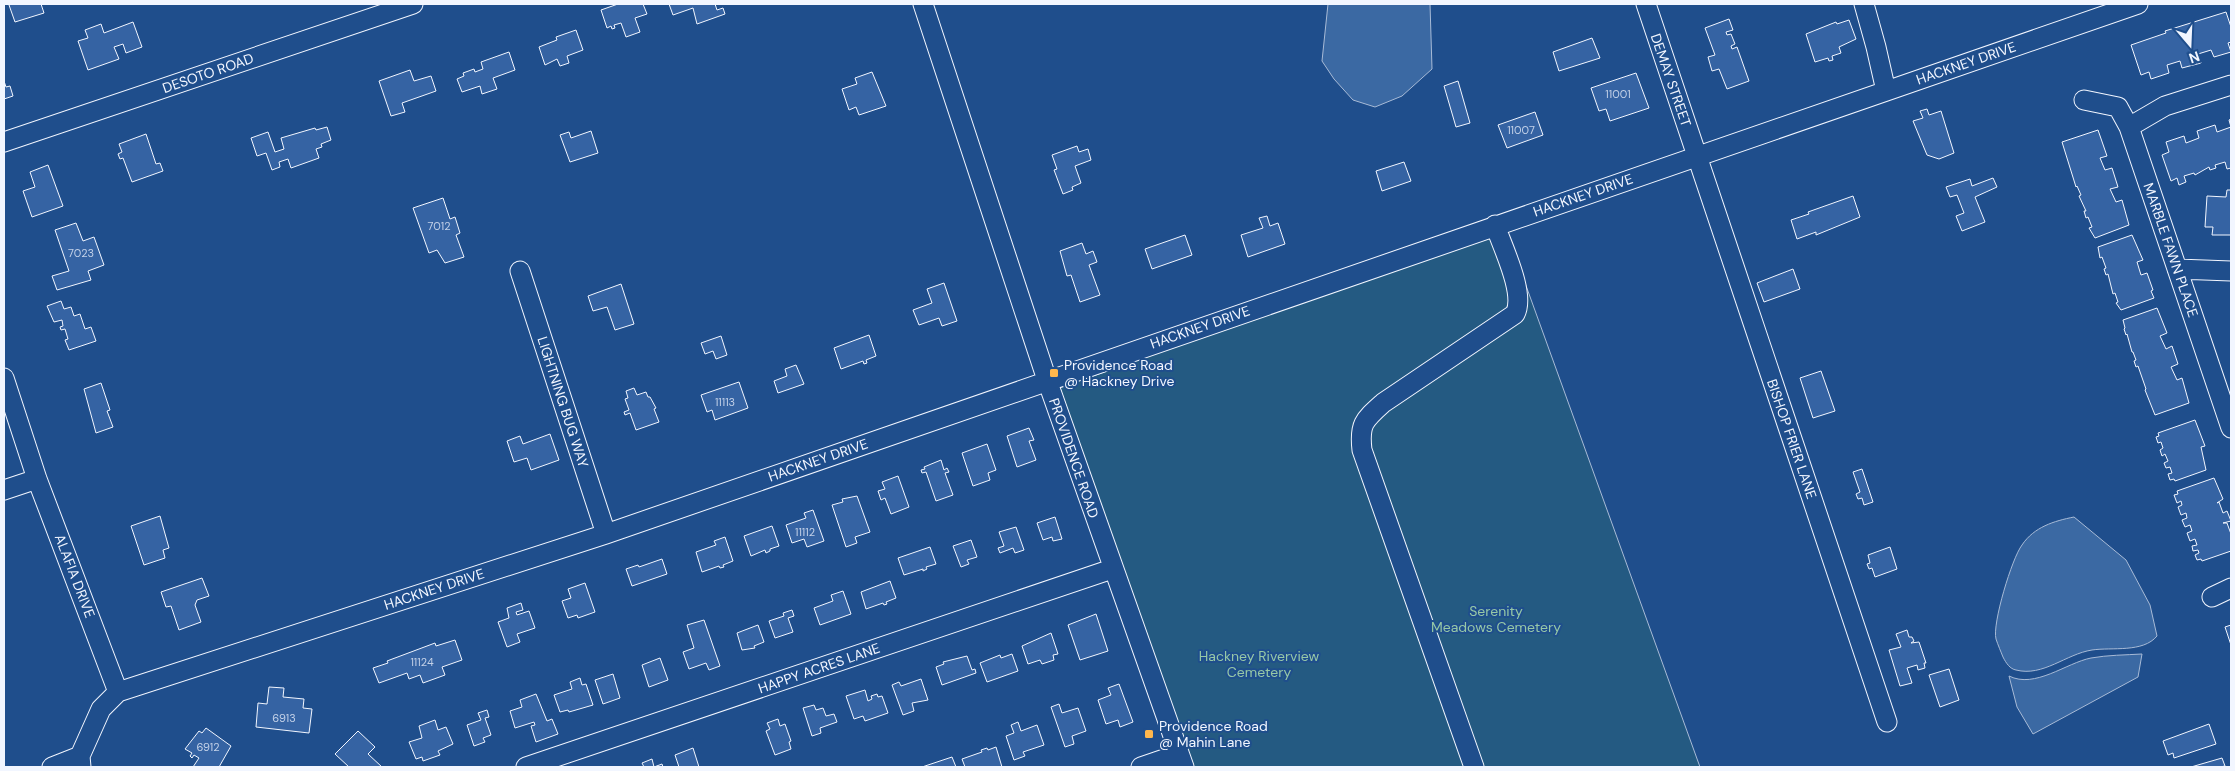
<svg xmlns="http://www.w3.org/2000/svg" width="2235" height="771" viewBox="0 0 2235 771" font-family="'DM Sans',sans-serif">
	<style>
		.green { fill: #245a82; stroke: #a8bbd7 }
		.water { fill: #3b69a3; stroke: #a8bbd7 }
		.building { fill: #3563a3; stroke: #f2f6ff }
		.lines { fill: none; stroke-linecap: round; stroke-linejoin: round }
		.minor-casing { stroke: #f2f6ff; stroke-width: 21 }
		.minor { stroke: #1f4e8c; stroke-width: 19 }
		.poi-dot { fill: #ffb74d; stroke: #1f4e8c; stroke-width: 2 }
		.labels { text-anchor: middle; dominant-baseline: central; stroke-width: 4; stroke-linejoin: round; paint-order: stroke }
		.number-label { font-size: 11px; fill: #c3d1e8 }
		.street-label { font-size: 14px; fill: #f2f6ff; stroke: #1f4e8c }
		.poi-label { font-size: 14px; fill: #f2f6ff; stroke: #1f4e8c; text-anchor: start }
		.park-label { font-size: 14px; fill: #97c8a6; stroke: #1f4e8c }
	</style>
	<rect width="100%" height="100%" fill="#1f4e8c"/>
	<path class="green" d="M1503,222l197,545h-510l-130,-379 180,-65z"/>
	<path class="water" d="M1328,4h102l2,65 -30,27 -27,11 -22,-7 -19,-21 -12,-18z
		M2074,517l52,43 24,45 7,31c-14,17 -45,11 -65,14 -26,4 -49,27 -76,20 -6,-1 -10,-7 -13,-13 -2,-5 -5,-12 -7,-18 -4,-15 16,-81 26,-94 12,-18 32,-24 52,-28z
		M2142,654l-4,23 -105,57 -16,-27 -8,-31c26,13 57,-13 82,-18 17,-3 34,-3 51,-4z"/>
	<path class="building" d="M12,4h29l3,9 -29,9 -6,-17z
		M618,4h25l4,10 -12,4 5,14 -14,5 -5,-14 -7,2 1,3 -3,1 -1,-3 -4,2 -6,-18z
		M669,4h46l2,6 6,-2 2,6 -28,10 -4,-16 -20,7z
		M2226,12l5,15v15l-3,1 3,9 -17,5 -3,-7 -13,4 3,9 -19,5 -2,-7 -13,4 2,8 -18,6 -2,-7 -8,3 -10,-30 35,-12 -1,-2z
		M1729,19l4,11 -7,2 1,3 4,-1 4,10 -4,2 1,3 5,-2 12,34 -22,8 -8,-20 -7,2 -4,-14 7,-2 -10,-27z
		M1849,20l7,19 -17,8 2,6 -9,3 1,4 -4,1 -1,-3 -13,4 -9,-28 30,-12 1,2z
		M133,22l9,25 -16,6 -3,-9 -9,3 5,12 -31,11 -10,-29 10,-3 -3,-8 16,-6 3,9z
		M576,30l7,20 -16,6 2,7 -9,3 -3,-7 -12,6 -6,-18 18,-7 -1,-3z
		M1592,38l8,20 -41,13 -6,-19z
		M509,52l6,18 -22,8 4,11 -15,5 -2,-8 -18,6 -5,-13 7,-3 -1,-3 11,-4 1,3 8,-3 -2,-7z
		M410,70l4,11 17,-5 5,15 -34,12 3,9 -14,4 -12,-35z
		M872,72l14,34 -27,9 -3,-8 -7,3 -7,-21 15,-5 -2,-6z
		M1636,73l13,35 -39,13 -4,-12 -7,2 -8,-23z
		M4,81l2,6 4,-1 3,10 -9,3z
		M1458,81l12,42 -14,4 -12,-41z
		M1927,109l2,6 12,-4 13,42 -15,6 -12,-4 -14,-34 10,-3 -3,-7z
		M1535,112l8,23 -36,13 -9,-23z
		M2231,119v49l-4,1 -2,-7 -10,3 1,3 -6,2 -1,-3 -14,8 -1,-2 -10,3 2,6 -7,3 -2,-7 -6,3 -9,-26 7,-3 -3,-10 18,-6 2,7 13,-5 -2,-7 18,-6 2,7 14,-5 -2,-7z
		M327,127l4,13 -10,4 1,3 -6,2 3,9 -28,10 -3,-9 -9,3 1,5 -8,3 -6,-17 -9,3 -6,-18 17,-6 7,20 9,-3 -3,-11 34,-10 1,2z
		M2098,130l9,26 -7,2 5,12 7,-2 6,19 -8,2 6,13 6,-2 7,25 -34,13 -6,-10 3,-1 -4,-10 -2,1 -2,-7h2l-7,-15 2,-1 -4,-9 -1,1 -14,-45z
		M591,131l7,22 -28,9 -10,-27 9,-3 2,6z
		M146,134l10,30 4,-1 3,8 -31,11 -9,-24 -3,1 -2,-5 4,-2 -3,-8z
		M1077,146l2,6 9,-3 3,11 -16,6 6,17 -9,4 1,3 -10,4 -9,-24 3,-1 -5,-14z
		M1404,162l7,19 -29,10 -6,-20z
		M48,165l15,41 -31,11 -9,-26 12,-4 -5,-15z
		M1993,178l4,9 -22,10 10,25 -23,9 -6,-15 8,-3 -7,-18 -7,2 -4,-10 24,-8 2,7z
		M2227,190h4v45h-19l1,-8h-8l2,-31 19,1z
		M1853,196l7,21 -44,18v-3l-19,7 -6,-19 18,-6 -1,-2z
		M443,198l7,21 5,-2 5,16 -4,2 8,22 -19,6 -8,-13 -8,3 -16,-45z
		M1267,216l3,10 8,-3 7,21 -37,13 -7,-22 22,-7 -4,-10z
		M76,223l7,18 11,-4 10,28 -16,6 3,9 -34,10 -5,-14 17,-5 -14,-41z
		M1185,235l7,20 -40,14 -7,-20z
		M2132,235l11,25 -6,2 4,13 6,-2 6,17 -2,1 3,7 -33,12 -5,-7 2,-1 -3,-9 -2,1 -5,-20 -2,1 -2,-6 2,-1 -4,-11 -2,1 -2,-11z
		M1082,243l4,11 7,-3 4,11 -8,3 11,30 -20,7 -9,-27 -4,1 -7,-25z
		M1793,269l7,20 -36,13 -7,-19z
		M944,283l13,38 -15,5 -3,-8 -20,7 -6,-15 19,-7 -5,-14z
		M621,284l13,40 -19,6 -8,-23 -14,4 -5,-15z
		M61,301l3,8 7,-2 3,9 6,-2 5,15 6,-2 5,14 -27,9 -4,-10 3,-1 -3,-10 -4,1 -1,-3 3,-1 -1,-6 -8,2 -7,-16z
		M2157,308l10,25 -7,3 6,13 6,-3 6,18 -7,3 6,13 5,-2 7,25 -34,12 -10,-25 1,-1 -8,-23 -2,1 -2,-6 2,-1 -3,-8h-1l-5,-18 -1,1 -2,-6 1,-1 -2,-8z
		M869,335l7,21 -10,4 1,3 -3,1 -1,-3 -22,8 -7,-21z
		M721,336l6,19 -11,4 -3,-8 -8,3 -4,-11z
		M796,365l8,19 -26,9 -4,-12 13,-5 -2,-7z
		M1821,371l14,40 -22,7 -13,-40z
		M739,382l9,26 -33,12 -3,-10 -5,2 -6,-17z
		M101,383l9,27 -3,1 6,16 -17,6 -12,-44z
		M634,388l3,7 9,-3 2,5h2l6,11 -2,1 5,13 -23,8 -6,-17 -5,2 -1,-3 5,-2 -4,-11 3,-1 -2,-7z
		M2195,420l10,26 -4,1 5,23 -31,11 -1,-2 -4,1 -2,-6 4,-1 -2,-6 -4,1 -2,-5 4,-2 -3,-7 -3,2 -2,-6 3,-2 -2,-6 -3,1 -2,-6 3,-1 -1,-3z
		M1029,428l5,12 -5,1 7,19 -19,7 -10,-31z
		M550,434l9,26 -28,10 -4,-12 -13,4 -7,-21 13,-5 3,8z
		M987,444l9,26 -8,3 2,7 -17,6 -11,-33z
		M941,460l3,10 3,-2 2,4 -4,1 8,22 -17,6 -10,-29 -4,1 -1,-3 4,-1 -1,-2z
		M1862,469l11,33 -9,3 -2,-7 -4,1 -2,-5 4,-2 -7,-20z
		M898,476l11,31 -18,7 -6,-16 -4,2 -3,-9 7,-2 -3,-7z
		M2214,478l9,21 -6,4 2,-1 4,11 4,-2 4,10 -8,2h4l4,11v17l-29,10 -1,-2 -4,1 -2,-5 4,-2 -1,-3 -5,1 -1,-5 5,-1 -2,-6 -5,2 -3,-8 5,-2 -2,-6 -5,2 -3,-7 5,-2 -1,-5 -5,2 -3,-8 4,-2 -1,-4 -4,2 -3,-8 4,-1 -1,-3z
		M857,496l13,36 -15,5 2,6 -11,4 -14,-42 11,-3 -1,-3z
		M813,510l11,31 -17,6 -3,-8 -12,4 -6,-18 20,-7 -2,-5z
		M160,516l9,32 -6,2 2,8 -21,7 -13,-39z
		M1055,517l7,22 -9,2 -1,-4 -9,3 -6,-17z
		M772,526l7,20 -9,3v2l-4,2 -1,-3 -14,6 -7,-20z
		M1016,527l8,23 -9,3 -2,-5 -13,5 -2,-5 6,-2 -5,-14z
		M725,537l8,24 -10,4 1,2 -4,1 -1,-2 -17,6 -6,-20 20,-7 -2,-4z
		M971,540l6,17 -10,3 2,4 -8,3 -8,-21z
		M930,547l6,17 -10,3 1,2 -4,2v-2l-19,6 -6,-17z
		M1890,547l7,22 -22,8 -3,-9 -3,1 -2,-5 3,-1 -2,-8z
		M662,559l5,15 -35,12 -6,-17 12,-4 1,2z
		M202,578l7,18 -12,4 -2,5 6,17 -22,8 -8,-24 -5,1 -5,-15z
		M890,581l6,17 -10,4 1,2 -3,1 -1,-2 -17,6 -5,-17z
		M585,583l10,29 -17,6 -1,-3 -9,3 -6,-17 9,-3 -3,-9z
		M843,591l8,23 -31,11 -6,-17 19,-7 -2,-6z
		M521,603l2,7 -7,2 1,3 12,-4 6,17 -18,6 3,8 -13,5 -9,-25 11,-4 -2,-10z
		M792,610l2,6 -6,2 5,14 -18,6 -6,-17 15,-5 -1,-3z
		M1096,614l12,37 -28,9 -12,-35z
		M704,620l16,46 -11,4 -3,-7 -17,6 -6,-17 11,-4 -7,-23z
		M758,625l6,17 -10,4 1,2 -13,2 -5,-17z
		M2231,625v20l-6,-18z
		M1907,630l2,7h3l2,4 -3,2 8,-1 7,21h-2l1,5 -7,2 -1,-5 -10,3 5,15 -12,3 -11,-36 12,-3 -5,-13z
		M1051,633l7,21 -5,1 1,5 -12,4 -2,-4 -12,4 -6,-18z
		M455,640l7,20 -20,7 3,8 -22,8 -3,-8 -11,4 -2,-6 -28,10 -6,-15 15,-5 -1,-2 48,-18 1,3z
		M1012,654l6,17 -31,11 -7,-19 20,-8 1,3z
		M967,656l5,14 3,-1 1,4 -34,12 -6,-18 8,-3 -1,-2z
		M660,658l8,22 -19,7 -7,-22z
		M1949,669l10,31 -19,7 -11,-32z
		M613,674l7,24 -17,6 -8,-24z
		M580,678l2,7 4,-1 7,21 -24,7 -1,-2 -8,2 -6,-17 18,-6 -2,-7z
		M921,679l7,21 -16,3 2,8 -11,4 -11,-30 7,-3 2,4z
		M1119,684l14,38 -13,5 -2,-7 -12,4 -8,-24 13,-5 -3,-7z
		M269,687l15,1 -1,9 21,2 -1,9 9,1 -3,24 -53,-6 2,-24 9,1z
		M865,690l3,11 4,-2 -1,-3 6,-2 1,3 4,-1 6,17 -23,8 -2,-5 -9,3 -8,-23z
		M536,694l11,27 5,-2 6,15 -22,8 -5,-16 4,-1 -1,-3 -19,6 -5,-17 12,-4 -2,-7z
		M1059,704l3,9 16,-5 8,23 -14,5 2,8 -9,3 -14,-40z
		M814,705l2,5 7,-2 3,8 8,-2 3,8 -17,6 1,5 -9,3 -9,-28z
		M487,710l2,7 -4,1 6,17 -8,3 2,4 -11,4 -7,-21 14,-5 -3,-7z
		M778,719l2,7 5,-2 6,17 -2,1 2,7 -16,6 -9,-24 4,-2 -3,-6z
		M435,720l3,10 8,-3 7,17 -15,7 2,4 -17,6 -1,-4 -6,2 -7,-17 13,-4 -3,-12z
		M1018,722l3,9 16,-6 7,20 -21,7 2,4 -11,4 -8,-24 8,-3 -3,-8z
		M2209,724l7,20 -42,14 -1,-5 -5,2 -5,-14z
		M206,728l25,18 -12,21h-26l6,-9 -5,-3 -2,3 -2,-2 2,-3 -7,-4 14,-18 3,2z
		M358,731l17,16 -7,7 14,13h-33l-14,-13z
		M996,747l6,20h-37l-3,-8 20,-7 -1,-2 6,-2 1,2z
		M693,748l6,19h-20l-4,-12z
		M952,757l4,10h-34z
		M2222,758l3,8 -5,1h-29z
		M652,759l2,8 8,-3 1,3h-19l-2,-4z"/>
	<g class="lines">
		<g class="minor-casing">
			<path id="minor" d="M923,4l124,376 137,387
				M1646,4l241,718
				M1864,4l12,43 10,44
				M2084,100l34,7 11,20 102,301
				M2129,127l36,-21 66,-21
				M4,142l409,-138
				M2177,269l54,2
				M520,271l86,263
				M4,378l33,101 81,213
				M4,490l33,-11
				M2212,597l19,-9
				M52,767l28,-11
				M81,767l-1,-11 21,-47 17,-17 488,-158 1532,-530
				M526,767l586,-198
				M1141,767l38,-13
				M1474,767l-112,-317c-3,-26 2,-30 21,-47l132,-89c11,-20 -13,-68 -20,-89"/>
		</g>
		<use href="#minor" class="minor"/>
	</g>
	<g class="poi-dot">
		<rect x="1049" y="368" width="10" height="10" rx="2.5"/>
		<rect x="1144" y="729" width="10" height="10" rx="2.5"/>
	</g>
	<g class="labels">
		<g class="number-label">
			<text x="1618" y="94">11001</text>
			<text x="1521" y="130">11007</text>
			<text x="439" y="226">7012</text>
			<text x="81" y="253">7023</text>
			<text x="725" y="402">11113</text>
			<text x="805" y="532">11112</text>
			<text x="422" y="662">11124</text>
			<text x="284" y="718">6913</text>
			<text x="208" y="747">6912</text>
		</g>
		<g class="street-label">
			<text transform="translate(1966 63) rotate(-19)">HACKNEY DRIVE</text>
			<text transform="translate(208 73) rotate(-19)">DESOTO ROAD</text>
			<text transform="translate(1671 80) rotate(71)">DEMAY STREET</text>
			<text transform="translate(1583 195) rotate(-19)">HACKNEY DRIVE</text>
			<text transform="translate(2171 250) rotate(71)">MARBLE FAWN PLACE</text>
			<text transform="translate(1200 327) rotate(-19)">HACKNEY DRIVE</text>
			<text transform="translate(563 402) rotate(72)">LIGHTNING BUG WAY</text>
			<text transform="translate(1792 439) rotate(71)">BISHOP FRIER LANE</text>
			<text transform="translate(1074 458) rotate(71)">PROVIDENCE ROAD</text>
			<text transform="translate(818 460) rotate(-19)">HACKNEY DRIVE</text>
			<text transform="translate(75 576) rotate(69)">ALAFIA DRIVE</text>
			<text transform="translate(434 589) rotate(-18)">HACKNEY DRIVE</text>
			<text transform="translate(819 668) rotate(-19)">HAPPY ACRES LANE</text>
		</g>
		<g class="poi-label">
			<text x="1064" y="365">Providence Road<tspan x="1064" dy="16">@ Hackney Drive</tspan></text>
			<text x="1159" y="726">Providence Road<tspan x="1159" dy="16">@ Mahin Lane</tspan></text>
		</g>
		<g class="park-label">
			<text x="1496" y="611">Serenity<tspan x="1496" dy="16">Meadows Cemetery</tspan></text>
			<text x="1259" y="656">Hackney Riverview<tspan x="1259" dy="16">Cemetery</tspan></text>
		</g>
	</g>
	<rect width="2235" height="771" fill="none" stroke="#f2f6ff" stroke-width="10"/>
	<g transform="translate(2190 45) rotate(161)" stroke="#1f4e8c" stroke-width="4" paint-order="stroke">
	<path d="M0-4L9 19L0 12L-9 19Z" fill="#f2f6ff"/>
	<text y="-8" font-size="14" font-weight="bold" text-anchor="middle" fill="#f2f6ff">N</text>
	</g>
</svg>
